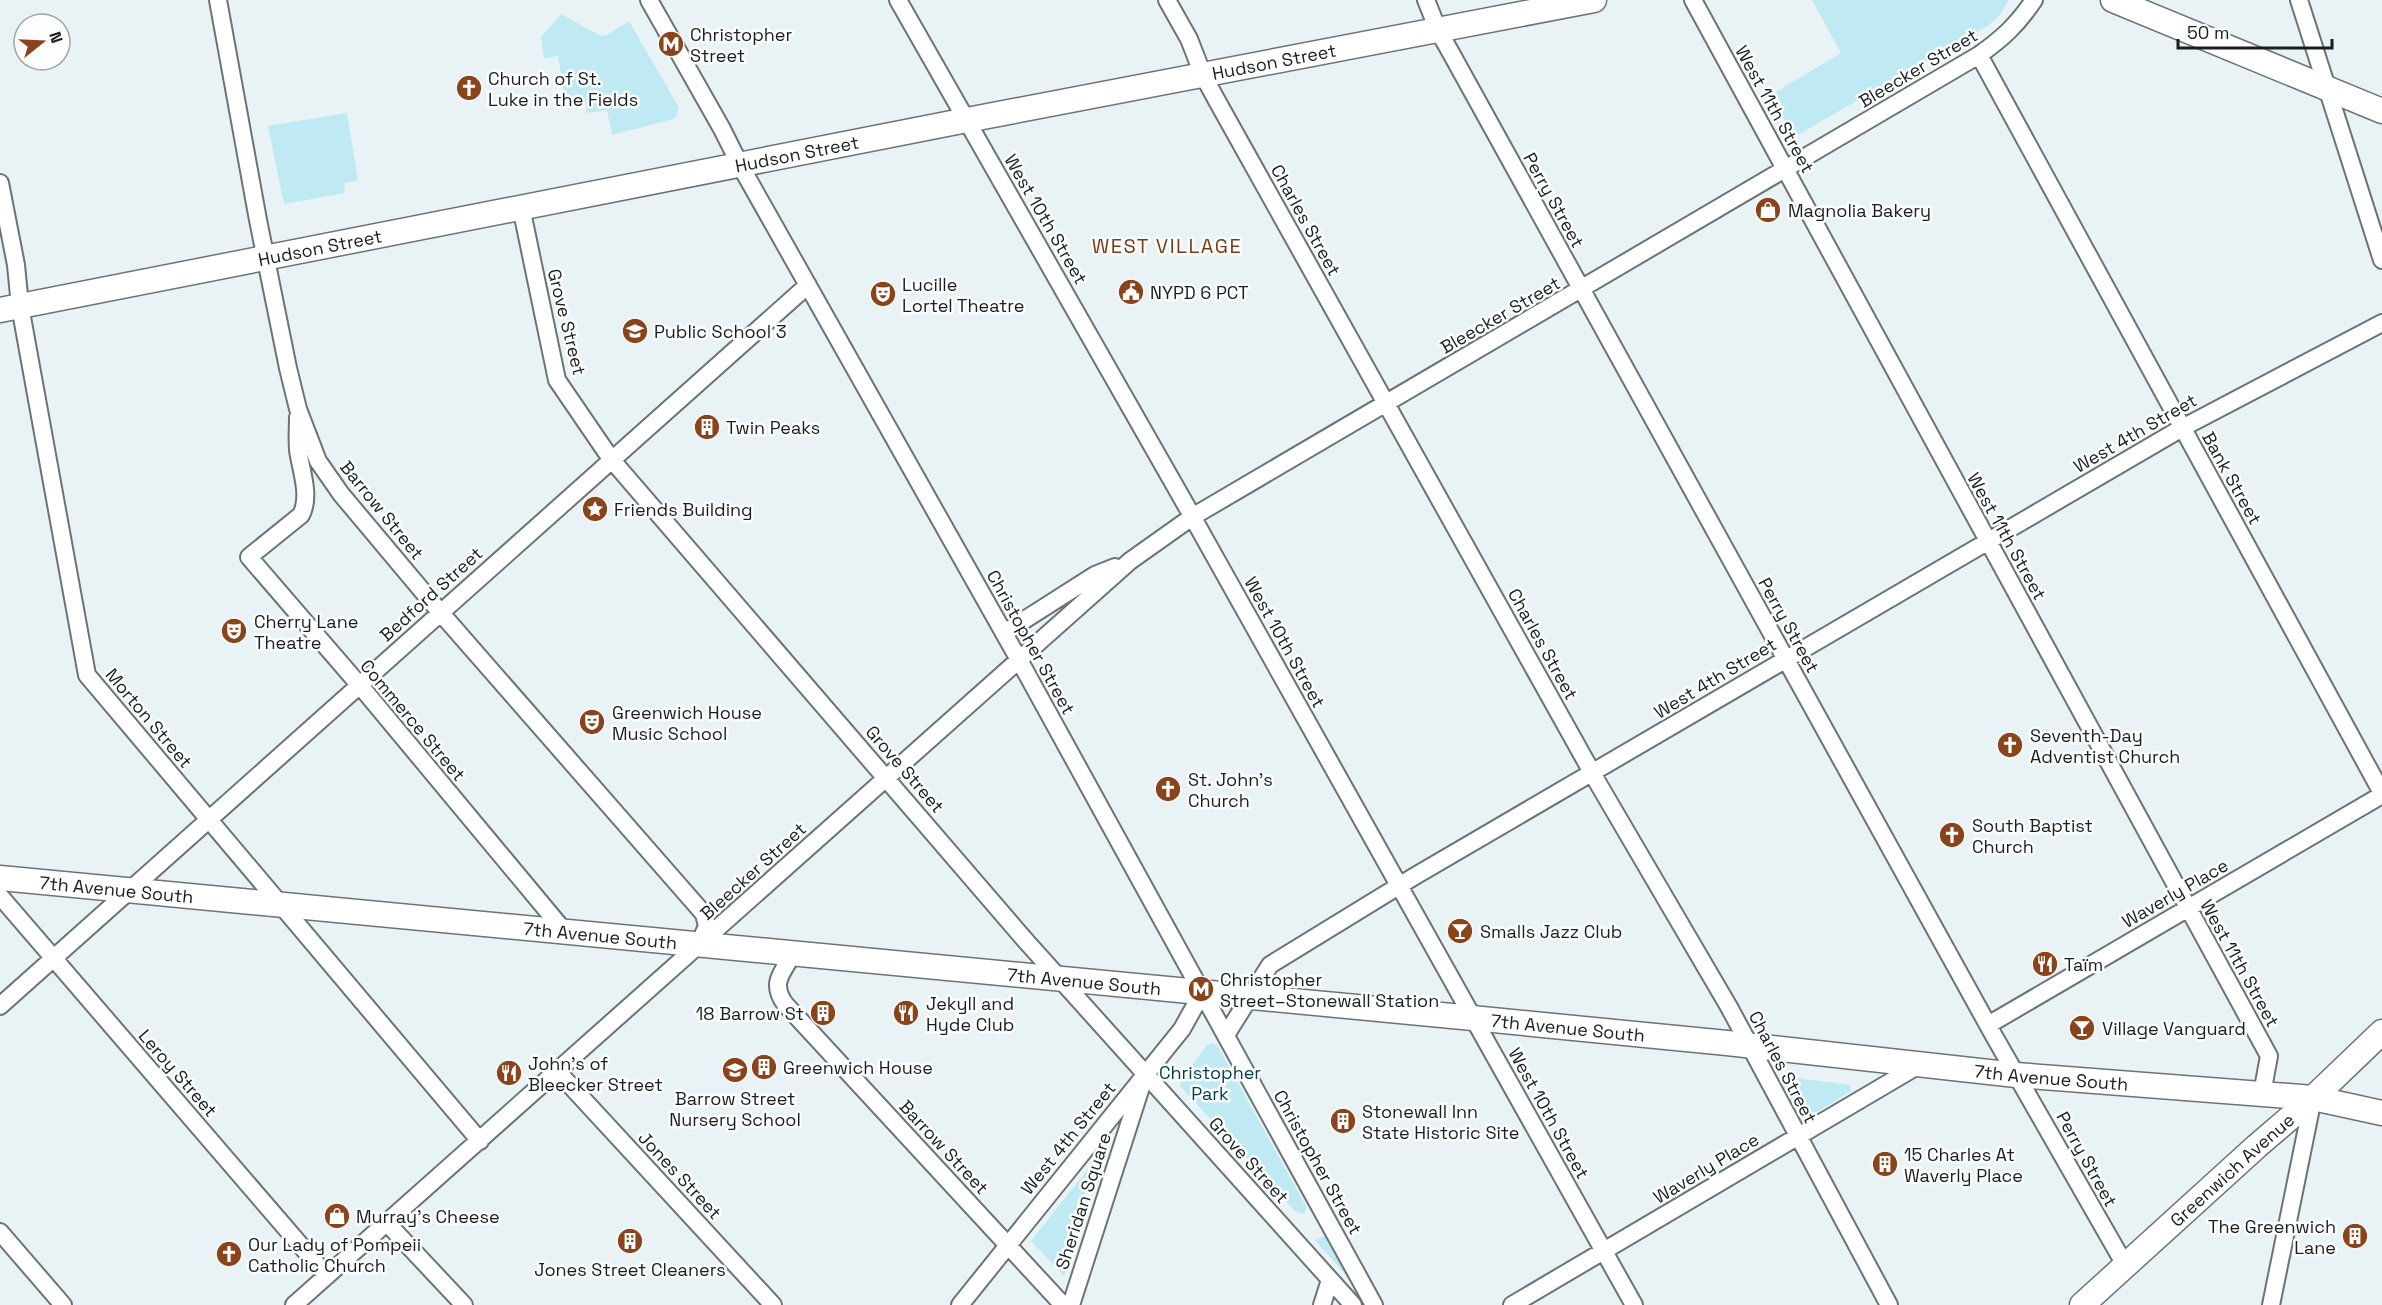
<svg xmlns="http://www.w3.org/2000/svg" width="2382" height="1305" viewBox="0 0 2382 1305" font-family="'Space Grotesk',sans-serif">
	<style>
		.green { fill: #bfeaf3 }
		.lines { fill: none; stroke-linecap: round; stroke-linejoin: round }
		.street-casing { stroke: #6b7475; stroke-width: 20 }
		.secondary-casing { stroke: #6b7475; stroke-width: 27 }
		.street { stroke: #fff; stroke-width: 16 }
		.secondary { stroke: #fff; stroke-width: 24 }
		.labels { text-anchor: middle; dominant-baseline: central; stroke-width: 5; stroke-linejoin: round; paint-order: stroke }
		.poi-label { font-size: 18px; fill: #1a1e1e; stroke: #fcfefe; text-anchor: start }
		.street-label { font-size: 18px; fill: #1a1e1e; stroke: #fcfefe }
		.park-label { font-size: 18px; fill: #003d46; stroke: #fcfefe }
		.neighbourhood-label { font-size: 20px; letter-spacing: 1.5px; fill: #793a15; stroke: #fcfefe }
	</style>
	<rect width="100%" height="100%" fill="#e9f2f4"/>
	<path class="green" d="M1812,0h197l-9,15 -11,10 -195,112 -23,-42 70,-42z
		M561,14l40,22 6,-1 22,-14 50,87 -3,9 -3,2 -61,16 -5,-25 -20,3 -2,-12 -19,3 -8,-48 -14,2 -3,-21z
		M347,113l11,68 -14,2 1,10 -61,11 -16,-78z
		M1213,1043l4,2 89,161v5l-3,3 -8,-3 -115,-125v-5l27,-36z
		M1790,1077l60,8 1,6 -44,27 -7,-2 -19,-34z
		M1092,1164l-28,112 -33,-35z
		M1326,1230l31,58 -42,-48 8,-3z"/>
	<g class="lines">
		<g class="street-casing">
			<path id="street" d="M218,0l40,220 30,148 10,41 20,52 23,33 99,118 264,302 3,12 -8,18
				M649,0l73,129 18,36 278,493 356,647
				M898,0l285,500 451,805
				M1167,0l22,39 14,36 13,24 383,686 130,222 160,298
				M1426,0l12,30 13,23 543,983 131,229
				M1693,0l576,1056 -7,38
				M2299,0l83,260
				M1979,55l403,738
				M0,183l16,82 4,41 67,369 393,466
				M521,207l36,173 54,79 414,481 328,365
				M298,417c0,11 -1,22 0,33 3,21 13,46 3,65l-52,42 118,137 198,238
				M1004,633l91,-58 20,-8
				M0,896l327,380
				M793,954c-11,19 -23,29 -8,50l278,301
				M0,1006l808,-721
				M1988,1025l394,-230
				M1226,1035l44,-70 145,-89 767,-448 200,-105
				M557,1071l216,234
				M387,1223l77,82
				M0,1232l63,73
				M294,1305l836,-744 62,-44 787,-462c24,-17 38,-30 55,-55
				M960,1305l222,-276 20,-36
				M1071,1305l71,-221
				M1322,1305l8,-25
				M1512,1305l407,-240
				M2271,1305l42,-207"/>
		</g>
		<g class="secondary-casing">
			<g id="secondary">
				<path d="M2113,0l269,111"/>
				<path id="s1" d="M0,310l967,-190 627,-120"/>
				<path id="s2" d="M0,878l1452,138 275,27 289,32 297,23 69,15"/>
				<path id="s3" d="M2082,1305l175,-159 56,-48 69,-66"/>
			</g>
		</g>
		<use href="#street" class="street"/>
		<use href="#secondary" class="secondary"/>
	</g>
	<defs>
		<g id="metro-disc" transform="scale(1.35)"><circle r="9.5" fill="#89441b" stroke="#fcfefe"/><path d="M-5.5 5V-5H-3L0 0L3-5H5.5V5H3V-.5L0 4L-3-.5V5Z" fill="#fff"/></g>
		<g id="church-disc" transform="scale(1.35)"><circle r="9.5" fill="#89441b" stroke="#fcfefe"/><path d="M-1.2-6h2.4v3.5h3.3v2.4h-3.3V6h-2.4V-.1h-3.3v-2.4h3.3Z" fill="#fff"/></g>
		<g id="shop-disc" transform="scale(1.35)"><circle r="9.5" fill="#89441b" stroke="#fcfefe"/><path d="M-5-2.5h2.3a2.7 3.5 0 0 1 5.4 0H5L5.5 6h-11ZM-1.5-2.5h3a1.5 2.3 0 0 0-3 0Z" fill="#fff"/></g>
		<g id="civic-disc" transform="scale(1.35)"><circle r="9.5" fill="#89441b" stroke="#fcfefe"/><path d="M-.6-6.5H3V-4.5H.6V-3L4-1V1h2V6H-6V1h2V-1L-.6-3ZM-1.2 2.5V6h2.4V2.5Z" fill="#fff"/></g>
		<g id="theatre-disc" transform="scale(1.35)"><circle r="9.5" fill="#89441b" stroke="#fcfefe"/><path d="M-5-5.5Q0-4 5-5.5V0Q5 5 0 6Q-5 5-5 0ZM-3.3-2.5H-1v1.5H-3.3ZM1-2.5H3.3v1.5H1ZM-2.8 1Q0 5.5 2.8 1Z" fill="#fff"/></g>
		<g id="school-disc" transform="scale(1.35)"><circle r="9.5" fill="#89441b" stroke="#fcfefe"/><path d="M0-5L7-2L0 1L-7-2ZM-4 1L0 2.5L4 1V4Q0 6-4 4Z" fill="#fff"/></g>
		<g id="building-disc" transform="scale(1.35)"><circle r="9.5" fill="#89441b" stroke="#fcfefe"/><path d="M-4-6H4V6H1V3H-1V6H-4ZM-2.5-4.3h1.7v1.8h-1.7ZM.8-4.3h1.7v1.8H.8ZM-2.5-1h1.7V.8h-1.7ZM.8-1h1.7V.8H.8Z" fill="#fff"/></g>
		<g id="sight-disc" transform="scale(1.35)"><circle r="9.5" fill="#89441b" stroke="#fcfefe"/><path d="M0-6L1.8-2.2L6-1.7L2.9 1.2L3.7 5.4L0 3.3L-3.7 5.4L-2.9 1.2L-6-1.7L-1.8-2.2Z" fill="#fff"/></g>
		<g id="bar-disc" transform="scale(1.35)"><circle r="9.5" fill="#89441b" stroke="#fcfefe"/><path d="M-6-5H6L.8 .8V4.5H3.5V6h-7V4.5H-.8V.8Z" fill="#fff"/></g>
		<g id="restaurant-disc" transform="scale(1.35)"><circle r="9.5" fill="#89441b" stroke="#fcfefe"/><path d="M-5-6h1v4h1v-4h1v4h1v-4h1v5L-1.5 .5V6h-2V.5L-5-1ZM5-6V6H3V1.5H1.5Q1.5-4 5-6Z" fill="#fff"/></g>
	</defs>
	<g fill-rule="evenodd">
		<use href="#metro-disc" x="671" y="44"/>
		<use href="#church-disc" x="469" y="88"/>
		<use href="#shop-disc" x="1768" y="210"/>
		<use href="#civic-disc" x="1131" y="292"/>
		<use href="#theatre-disc" x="883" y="294"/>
		<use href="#school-disc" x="635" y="331"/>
		<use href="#building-disc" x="707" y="427"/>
		<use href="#sight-disc" x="595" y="509"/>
		<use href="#theatre-disc" x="234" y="631"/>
		<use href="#theatre-disc" x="592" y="722"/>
		<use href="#church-disc" x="2010" y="745"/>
		<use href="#church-disc" x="1168" y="789"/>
		<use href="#church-disc" x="1952" y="835"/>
		<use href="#bar-disc" x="1460" y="931"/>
		<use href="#restaurant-disc" x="2045" y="964"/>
		<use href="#metro-disc" x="1201" y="989"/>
		<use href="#building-disc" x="823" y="1013"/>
		<use href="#restaurant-disc" x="906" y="1013"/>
		<use href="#bar-disc" x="2082" y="1028"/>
		<use href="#building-disc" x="764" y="1067"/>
		<use href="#school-disc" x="735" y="1070"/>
		<use href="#restaurant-disc" x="509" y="1073"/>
		<use href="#building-disc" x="1343" y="1121"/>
		<use href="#building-disc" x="1885" y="1164"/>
		<use href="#shop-disc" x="337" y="1216"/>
		<use href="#building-disc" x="2355" y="1236"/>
		<use href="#building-disc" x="630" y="1241"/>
		<use href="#church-disc" x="229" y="1254"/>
	</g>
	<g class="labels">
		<g class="poi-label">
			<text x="690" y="34">Christopher<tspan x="690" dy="21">Street</tspan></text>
			<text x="488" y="78">Church of St.<tspan x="488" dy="21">Luke in the Fields</tspan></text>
			<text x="1788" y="210">Magnolia Bakery</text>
			<text x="902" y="284">Lucille<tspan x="902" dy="21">Lortel Theatre</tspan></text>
			<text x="1150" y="292">NYPD 6 PCT</text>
			<text x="654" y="331">Public School 3</text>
			<text x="726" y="427">Twin Peaks</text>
			<text x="614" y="509">Friends Building</text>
			<text x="254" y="621">Cherry Lane<tspan x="254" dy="21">Theatre</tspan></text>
			<text x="612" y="712">Greenwich House<tspan x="612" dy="21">Music School</tspan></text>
			<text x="2030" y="735">Seventh-Day<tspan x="2030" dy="21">Adventist Church</tspan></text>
			<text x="1188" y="779">St. John’s<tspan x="1188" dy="21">Church</tspan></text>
			<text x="1972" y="825">South Baptist<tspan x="1972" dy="21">Church</tspan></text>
			<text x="1480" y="931">Smalls Jazz Club</text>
			<text x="2064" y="964">Taïm</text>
			<text x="1220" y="979">Christopher<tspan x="1220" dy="21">Street–Stonewall Station</tspan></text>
			<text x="926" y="1003">Jekyll and<tspan x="926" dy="21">Hyde Club</tspan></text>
			<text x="804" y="1013" text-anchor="end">18 Barrow St</text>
			<text x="2102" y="1028">Village Vanguard</text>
			<text x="528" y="1063">John's of<tspan x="528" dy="21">Bleecker Street</tspan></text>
			<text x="783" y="1067">Greenwich House</text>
			<text x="735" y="1098" text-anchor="middle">Barrow Street<tspan x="735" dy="21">Nursery School</tspan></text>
			<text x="1362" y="1111">Stonewall Inn<tspan x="1362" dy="21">State Historic Site</tspan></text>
			<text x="1904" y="1154">15 Charles At<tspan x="1904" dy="21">Waverly Place</tspan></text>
			<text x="356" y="1216">Murray's Cheese</text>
			<text x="2336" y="1226" text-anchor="end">The Greenwich<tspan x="2336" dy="21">Lane</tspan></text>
			<text x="248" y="1244">Our Lady of Pompeii<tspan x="248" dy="21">Catholic Church</tspan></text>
			<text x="630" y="1269" text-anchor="middle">Jones Street Cleaners</text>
		</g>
		<g class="street-label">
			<text stroke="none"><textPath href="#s1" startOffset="1298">Hudson Street</textPath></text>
			<text transform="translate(1918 68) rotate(-31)">Bleecker Street</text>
			<text transform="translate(1775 109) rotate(61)">West 11th Street</text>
			<text stroke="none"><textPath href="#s1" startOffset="812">Hudson Street</textPath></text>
			<text transform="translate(1554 200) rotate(61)">Perry Street</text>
			<text transform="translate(1046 219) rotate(60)">West 10th Street</text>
			<text transform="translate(1306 220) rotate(61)">Charles Street</text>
			<text stroke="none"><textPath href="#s1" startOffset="326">Hudson Street</textPath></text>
			<text transform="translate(1500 315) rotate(-30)">Bleecker Street</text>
			<text transform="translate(567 322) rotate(76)">Grove Street</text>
			<text transform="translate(2135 433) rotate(-30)">West 4th Street</text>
			<text transform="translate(2232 478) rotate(61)">Bank Street</text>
			<text transform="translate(382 510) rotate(51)">Barrow Street</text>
			<text transform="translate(2007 536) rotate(61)">West 11th Street</text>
			<text transform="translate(431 594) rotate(-42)">Bedford Street</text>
			<text transform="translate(1789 625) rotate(61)">Perry Street</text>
			<text transform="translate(1031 642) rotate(61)">Christopher Street</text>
			<text transform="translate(1285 642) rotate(61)">West 10th Street</text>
			<text transform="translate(1543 644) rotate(61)">Charles Street</text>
			<text transform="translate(1715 678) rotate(-31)">West 4th Street</text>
			<text transform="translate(149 718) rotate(50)">Morton Street</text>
			<text transform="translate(413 720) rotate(50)">Commerce Street</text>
			<text transform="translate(905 769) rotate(49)">Grove Street</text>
			<text transform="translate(753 871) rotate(-42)">Bleecker Street</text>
			<text stroke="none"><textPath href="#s2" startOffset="117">7th Avenue South</textPath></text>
			<text transform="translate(2175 893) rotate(-30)">Waverly Place</text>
			<text stroke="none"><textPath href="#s2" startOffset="603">7th Avenue South</textPath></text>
			<text transform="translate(2240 963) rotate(61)">West 11th Street</text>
			<text stroke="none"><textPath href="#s2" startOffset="1089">7th Avenue South</textPath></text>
			<text stroke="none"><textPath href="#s2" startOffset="1575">7th Avenue South</textPath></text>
			<text transform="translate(1783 1067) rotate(62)">Charles Street</text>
			<text transform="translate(178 1073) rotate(49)">Leroy Street</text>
			<text stroke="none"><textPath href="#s2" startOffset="2061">7th Avenue South</textPath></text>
			<text transform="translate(1549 1113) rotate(61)">West 10th Street</text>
			<text transform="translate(1068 1138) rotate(-51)">West 4th Street</text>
			<text transform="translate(944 1147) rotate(47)">Barrow Street</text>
			<text transform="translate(2087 1159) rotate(61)">Perry Street</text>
			<text transform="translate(1249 1160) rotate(48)">Grove Street</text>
			<text transform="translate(1318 1162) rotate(61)">Christopher Street</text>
			<text transform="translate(1706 1168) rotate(-31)">Waverly Place</text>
			<text stroke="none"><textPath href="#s3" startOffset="202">Greenwich Avenue</textPath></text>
			<text transform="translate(680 1175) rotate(47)">Jones Street</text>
			<text transform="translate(1083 1201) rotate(-72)">Sheridan Square</text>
		</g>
		<g class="park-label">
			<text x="1210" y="1072">Christopher<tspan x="1210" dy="21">Park</tspan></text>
		</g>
		<g class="neighbourhood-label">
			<text x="1167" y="246">WEST VILLAGE</text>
		</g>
	</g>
	<g transform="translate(42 42) rotate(72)"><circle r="28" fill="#fcfefe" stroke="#a2a4a4" stroke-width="1.5"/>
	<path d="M0-4.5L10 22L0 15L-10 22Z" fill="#89441b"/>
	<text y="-9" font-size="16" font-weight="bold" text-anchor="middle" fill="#1a1e1e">N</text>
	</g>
	<path d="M2178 39v9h154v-9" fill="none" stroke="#1a1e1e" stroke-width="3"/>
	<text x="2187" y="39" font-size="18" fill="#1a1e1e" stroke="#fcfefe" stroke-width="4.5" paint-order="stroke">50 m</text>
</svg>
